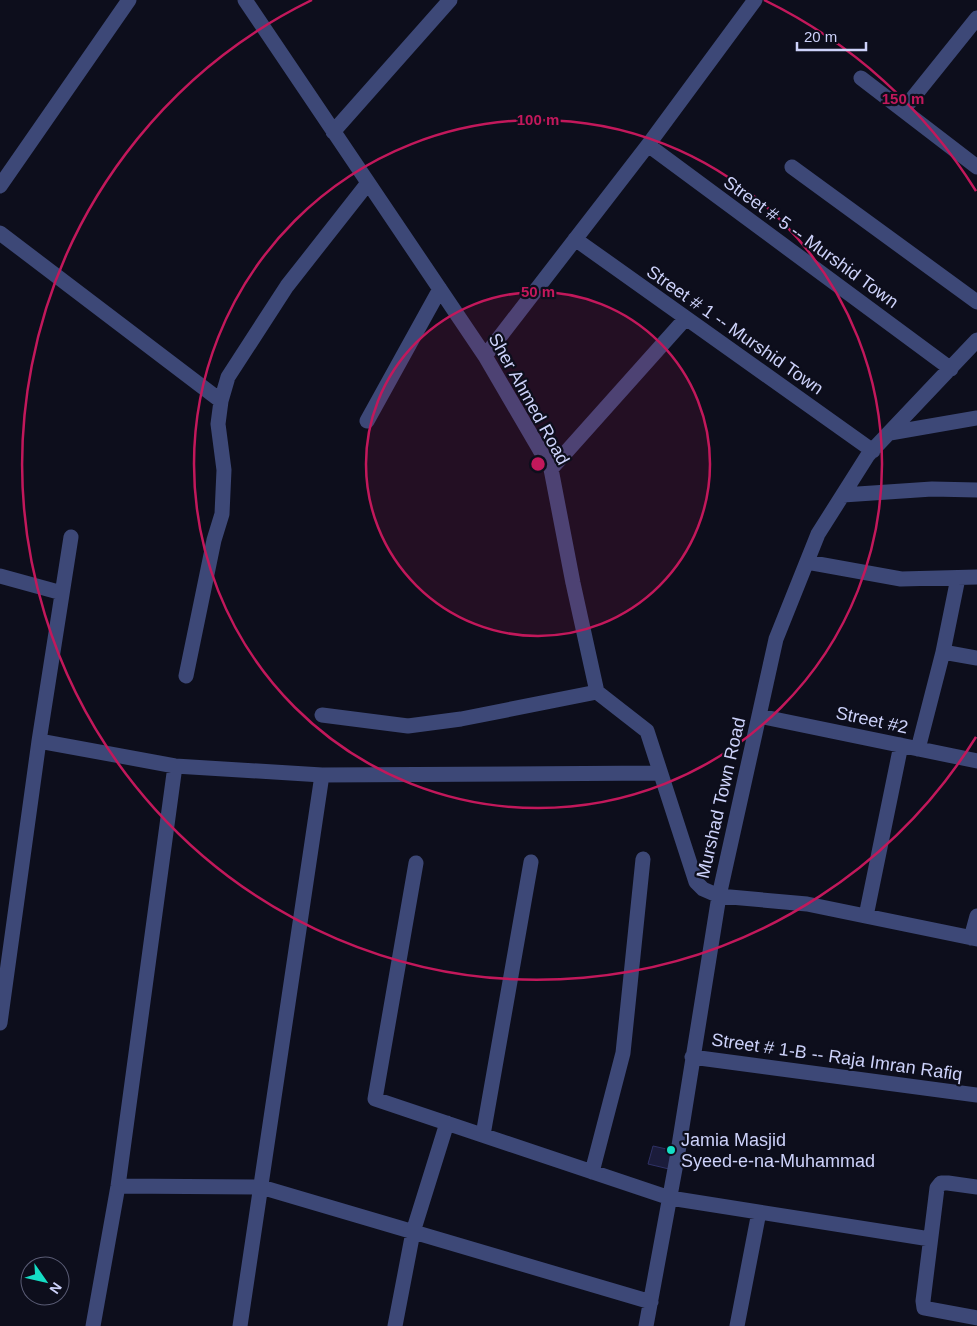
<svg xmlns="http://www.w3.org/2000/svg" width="977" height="1326" viewBox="0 0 977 1326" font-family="Helvetica,sans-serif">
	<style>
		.building { fill: #1b1c3b; stroke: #2f3165 }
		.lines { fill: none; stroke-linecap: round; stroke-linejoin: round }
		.minor { stroke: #3d4877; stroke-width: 15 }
		.ring { fill: none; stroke: #c2185b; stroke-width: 2.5 }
		.poi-dot { fill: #15dec5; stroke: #0d0e1c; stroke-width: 2 }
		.labels { text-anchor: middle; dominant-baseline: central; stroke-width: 4.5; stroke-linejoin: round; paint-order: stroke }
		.street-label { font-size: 18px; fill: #cdd2fa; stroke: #0d0e1c }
		.poi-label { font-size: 18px; fill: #cdd2fa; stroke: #0d0e1c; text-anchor: start }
		.centre { fill: #c2185b; stroke: #0d0e1c; stroke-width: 2.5 }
		.ring-label { font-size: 15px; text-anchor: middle; font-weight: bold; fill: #c2185b; stroke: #0d0e1c; stroke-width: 4.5; stroke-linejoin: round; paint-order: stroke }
	</style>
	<rect width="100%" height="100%" fill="#0d0e1c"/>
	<path class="building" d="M653,1146l18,4 -2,19 -21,-5z"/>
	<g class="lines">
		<path class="minor" d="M245,0l240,356 66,113 22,114 24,109 50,39 49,151 7,7 16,7 88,8 170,35
			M861,78l116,89
			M903,110l74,-92
			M333,132l117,-132
			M648,145l303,224
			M792,167l185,135
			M0,186l129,-186
			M0,233l221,168
			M575,239l298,212
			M485,356l163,-211 107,-145
			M367,421l73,-132
			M890,433l87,-15
			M551,469l135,-151
			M843,495l89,-6 45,1
			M807,562l94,17 76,-2
			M0,576l62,17
			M943,652l15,-74
			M186,676l28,-136 8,-26 2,-44 -6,-46 3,-23 7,-24 59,-91 81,-103
			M322,715l86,11 53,-7 136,-27
			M759,716l218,45
			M39,741l136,25 147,9 338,-2
			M918,749l25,-97 34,6
			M416,863l-41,236 295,99 260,41
			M866,916l35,-171
			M971,938l6,-22
			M0,1023l39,-282 32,-204
			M692,1057l285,38
			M483,1135l48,-273
			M592,1172l31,-119 20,-194
			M118,1186l143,1 390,115
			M977,1187l-29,-4h-7l-4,5 -14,113 1,7 53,10
			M93,1326l25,-140 57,-420
			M240,1326l82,-551
			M395,1326l18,-94 34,-109
			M646,1326l31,-168 42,-262 57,-257 42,-105 50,-79 109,-115
			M737,1326l22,-114"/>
	</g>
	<circle cx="538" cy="464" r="172" fill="#c2185b" fill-opacity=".12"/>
	<g class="ring">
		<circle cx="538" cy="464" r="172"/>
		<circle cx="538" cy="464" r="344"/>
		<path d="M976 737A516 516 0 1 1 312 0M764 0A516 516 0 0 1 976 191"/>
	</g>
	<circle class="poi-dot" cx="671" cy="1150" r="5"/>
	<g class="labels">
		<g class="street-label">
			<text transform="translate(811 242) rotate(36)">Street # 5 -- Murshid Town</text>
			<text transform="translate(735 330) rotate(35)">Street # 1 -- Murshid Town</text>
			<text transform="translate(529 399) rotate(61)">Sher Ahmed Road</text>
			<text transform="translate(872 720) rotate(12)">Street #2</text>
			<text transform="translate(721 798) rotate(-77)">Murshad Town Road</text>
			<text transform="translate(837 1057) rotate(8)">Street # 1-B -- Raja Imran Rafiq</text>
		</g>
		<g class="poi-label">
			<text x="681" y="1140">Jamia Masjid<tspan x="681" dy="21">Syeed-e-na-Muhammad</tspan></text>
		</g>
	</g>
	<circle cx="538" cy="464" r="8" class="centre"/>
	<g class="ring-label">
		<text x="903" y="104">150 m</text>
		<text x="538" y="125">100 m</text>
		<text x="538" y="297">50 m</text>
	</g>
	<g transform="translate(45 1281) rotate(124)"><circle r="24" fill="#0d0e1c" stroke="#5a5c75"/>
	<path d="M0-4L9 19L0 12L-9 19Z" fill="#15dec5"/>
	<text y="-8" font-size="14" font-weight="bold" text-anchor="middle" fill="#cdd2fa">N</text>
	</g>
	<path d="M797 42v8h69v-8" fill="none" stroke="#cdd2fa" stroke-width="2.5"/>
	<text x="804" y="42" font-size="15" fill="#cdd2fa" stroke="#0d0e1c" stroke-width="4" paint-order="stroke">20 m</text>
</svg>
